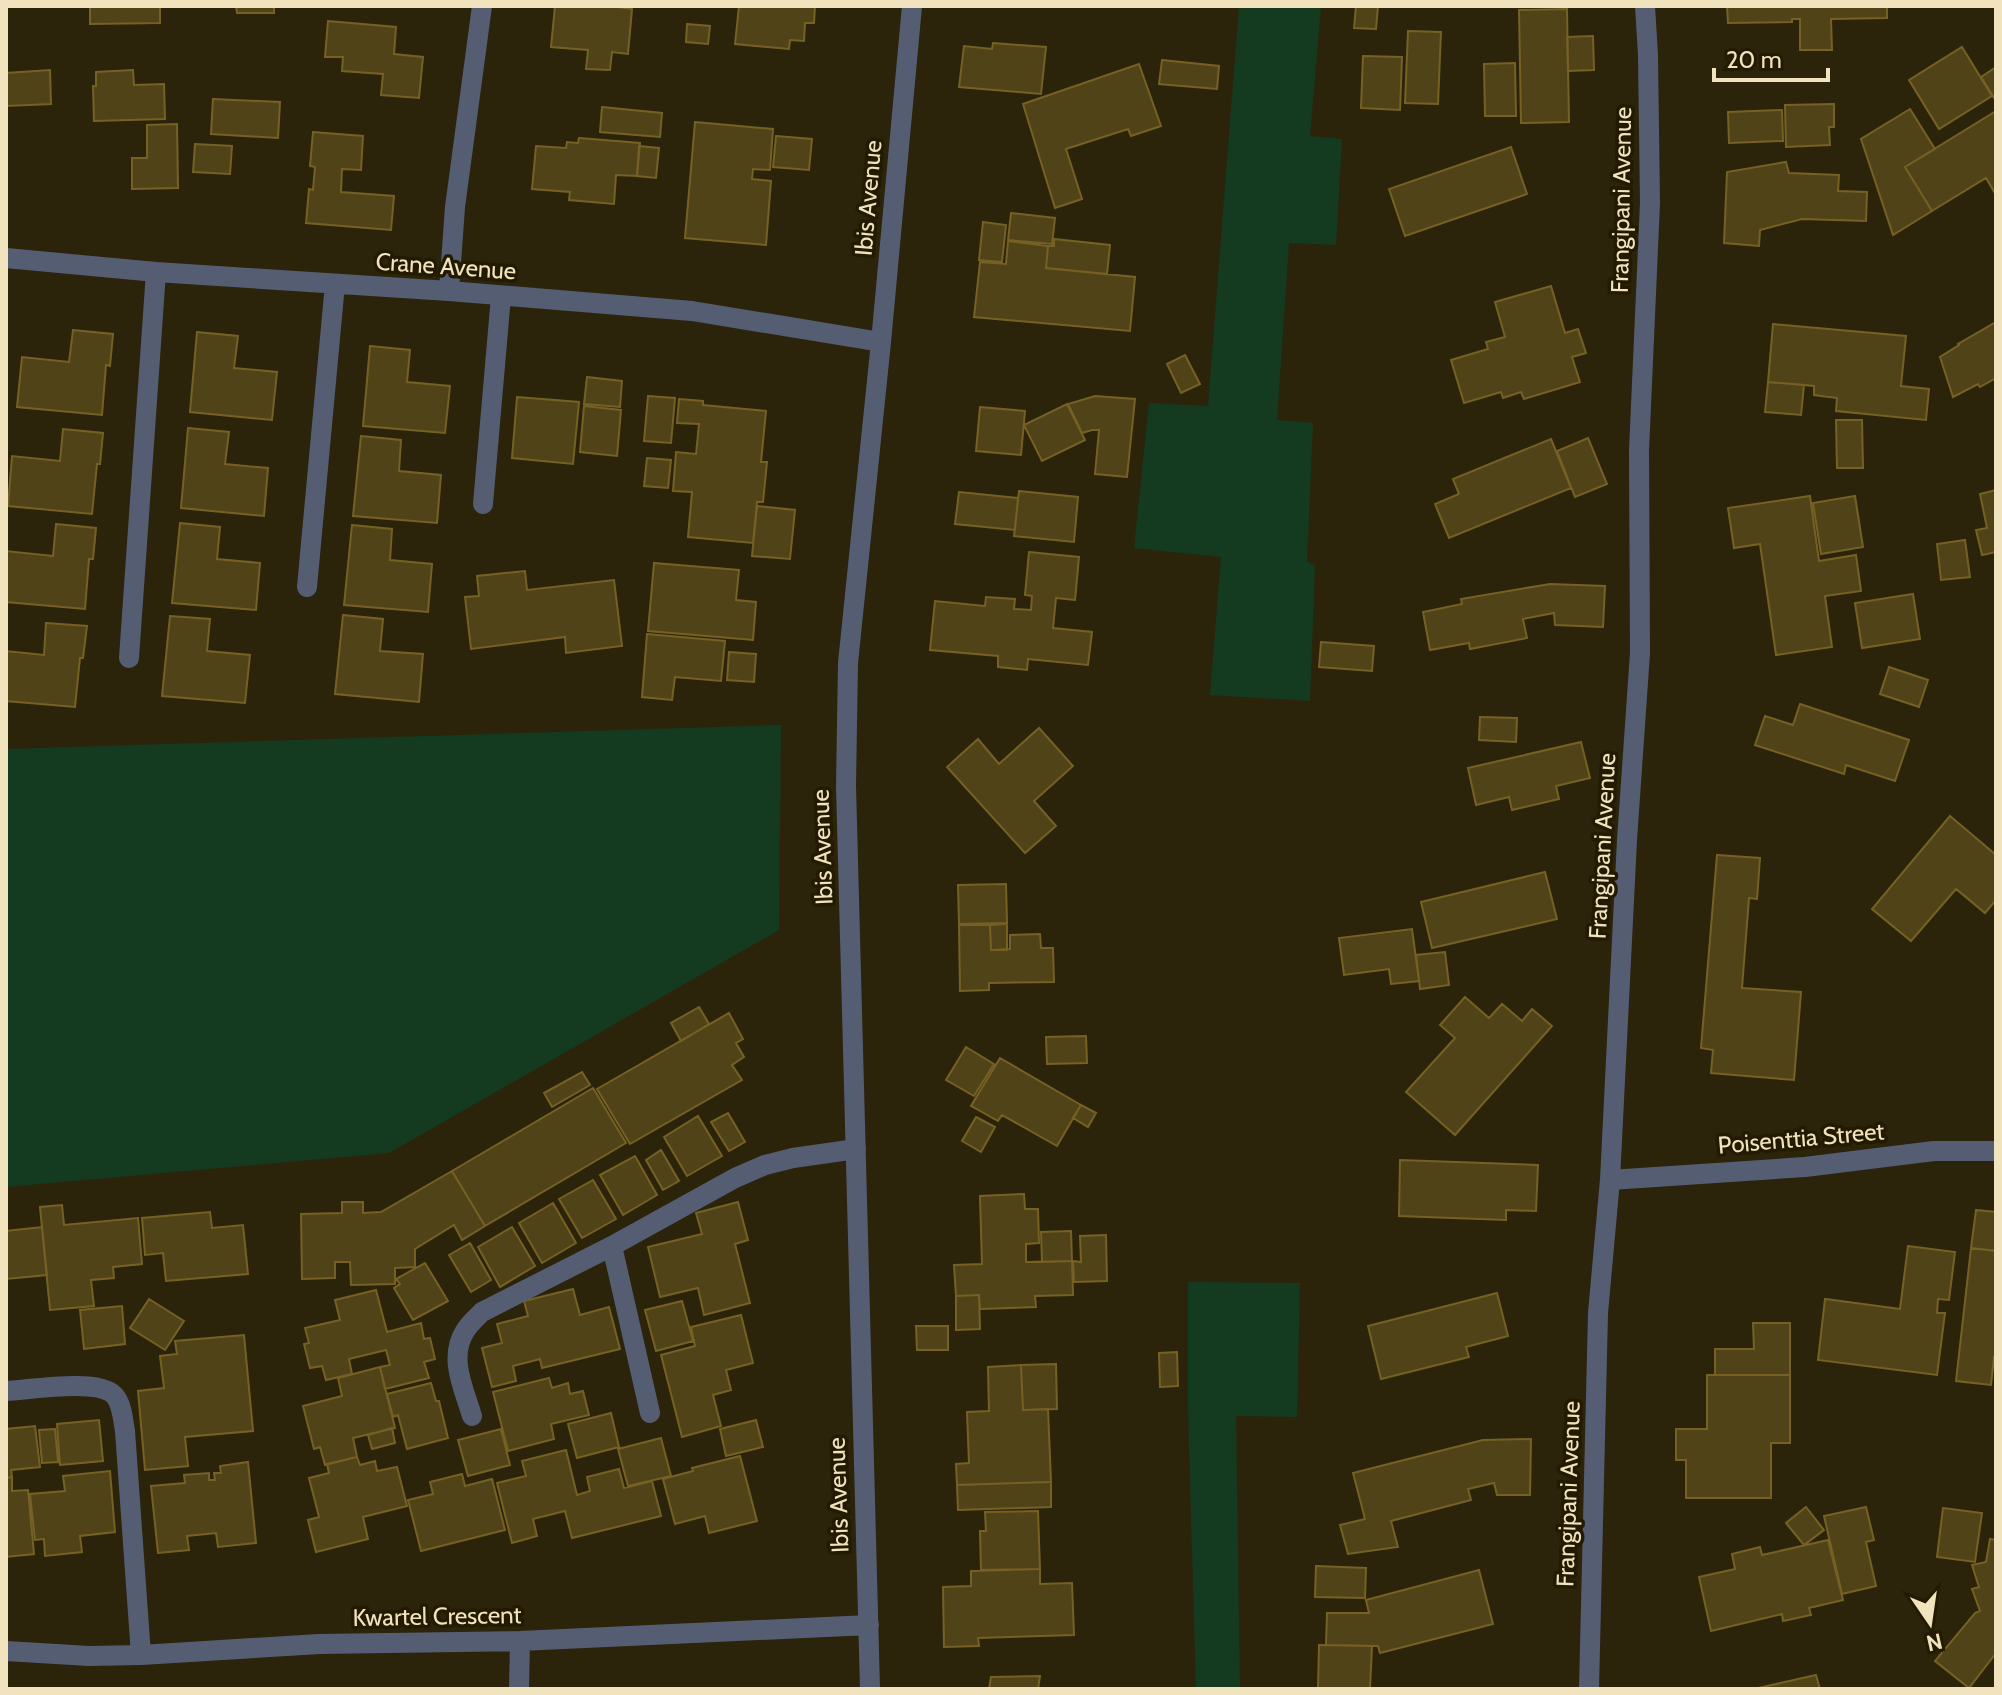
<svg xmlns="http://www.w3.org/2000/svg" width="2002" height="1695" viewBox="0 0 2002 1695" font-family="Cabin,sans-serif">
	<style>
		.green { fill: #143b1f }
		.building { fill: #514318; stroke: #766125; stroke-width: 2 }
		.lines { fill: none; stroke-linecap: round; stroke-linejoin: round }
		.minor { stroke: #555d73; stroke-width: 20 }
		.labels { text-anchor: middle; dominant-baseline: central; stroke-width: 7; stroke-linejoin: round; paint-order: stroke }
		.street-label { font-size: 24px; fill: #f1e3bd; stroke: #231a02 }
	</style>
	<rect width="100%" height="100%" fill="#2c240a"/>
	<path class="green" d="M1239,6h82l-11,130 32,3 -6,106 -47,-2 -12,177 36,3 -6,139 8,3 -5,136 -100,-6 11,-138 -87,-9 15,-145 59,3z
		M781,725l-2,205 -390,223 -383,34v-438z
		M1188,1282l112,1 -3,134 -61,-1 4,273h-44l-8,-277z"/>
	<path class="building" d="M90,6h70v17l-70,1z
		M236,6h38v7h-37z
		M555,6h55l22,3 -4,45 -16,-2 -2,18 -24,-1 2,-19 -37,-3z
		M739,6h76l-1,17h-9l-1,18 -14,-1 -1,9 -54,-5z
		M1356,6h22l-2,23 -22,-1z
		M1727,6h160v12l-56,1 1,31h-32v-31h-8v3l-64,1z
		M1567,9l2,113 -48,1 -2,-113z
		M328,21l68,6 -2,27 29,3 -4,41 -38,-3 2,-21 -41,-3 1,-14h-18z
		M687,24l23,2 -2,18 -22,-2z
		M1408,31l33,1 -3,72 -33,-1z
		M1593,36l1,34 -26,1 -1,-34z
		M993,43l53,4 -5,47 -82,-7 5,-41 28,3z
		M1962,47l30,49 -53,33 -30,-49z
		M1363,56l39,1 -2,53 -39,-2z
		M1162,60l57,6 -2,23 -58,-5z
		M1515,63l1,53h-31l-1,-52z
		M1139,64l22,62 -30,10 -3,-7 -62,20 16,50 -27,9 -32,-104z
		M1996,67v34l-15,-24z
		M50,70l1,34 -45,2v-33z
		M133,70l1,15 30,-1 1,35 -71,2 -1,-35h3v-14z
		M213,99l67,3 -2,36 -67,-4z
		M1834,104v23h-5l1,18 -44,2 -1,-42z
		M602,107l60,6 -2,24 -60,-5z
		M1910,109l25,40 -30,18 27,44 -39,24 -32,-96z
		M1782,110l1,31 -54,2 -1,-31z
		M1996,111v84l-10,-17 -54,33 -27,-44z
		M695,122l78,7 -3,41 -17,-1 -1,10 19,2 -5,64 -81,-7z
		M177,124l1,64 -46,1v-31h15v-33z
		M313,132l50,4 -2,34 -19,-1 -1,23 53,4 -3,34 -85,-7 3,-34 4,1 2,-23 -5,-1z
		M776,136l36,3 -3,31 -36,-3z
		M579,138l61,5 -3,33 -21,-1 -2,29 -45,-4 1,-8 -38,-3 4,-43 30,2 1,-6 11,1z
		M195,144l37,2 -2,28 -37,-2z
		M639,146l20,2 -3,30 -19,-2z
		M1511,147l16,47 -122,42 -16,-47z
		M1786,162l3,11 50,2 -1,16 29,1 -1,29 -64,-2 -42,11 -1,16 -35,-3 3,-71z
		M1011,213l44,5 -3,26 -44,-4z
		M983,222l23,3 -4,37 -23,-2z
		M1054,239l56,6 -3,29 -61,-6 2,-22h6z
		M1008,241l40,5 -2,22 89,9 -5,54 -156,-14 6,-55 26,2z
		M1551,286l14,47 13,-4 8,24 -14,4 8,25 -56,17 -3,-7 -18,6 -2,-6 -37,11 -13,-43 37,-11 -2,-7 19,-5 -10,-35z
		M1996,322v56l-16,9 -2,-3 -25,13 -13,-40 19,-12 -1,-1z
		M1773,324l133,12 -5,50 28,3 -3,31 -90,-9 1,-13 -23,-3v-9l-46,-4z
		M73,330l40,4 -3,32 -4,-1 -4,50 -85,-8 5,-50 47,5z
		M197,332l41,4 -4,32 43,4 -5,48 -82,-8z
		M370,346l40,4 -3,32 43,4 -5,47 -82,-7z
		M1185,355l15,29 -19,9 -14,-29z
		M587,377l35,4 -2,26 -36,-3z
		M1768,382l36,3 -3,30 -36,-3z
		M648,396l27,2 -4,45 -27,-2z
		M1095,396l40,3 -8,78 -32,-3 4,-44h-7l-10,3 -14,-29z
		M517,397l62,5 -6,62 -61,-6z
		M679,399l24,2v4l63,6 -5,51h6l-4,40h-6l-4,41 -65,-6 4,-45 -19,-1 3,-39 20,2 3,-30 -22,-1z
		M1067,404l18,36 -43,21 -18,-36z
		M584,406l37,4 -4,46 -37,-4z
		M980,407l45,4 -4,44 -45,-4z
		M1836,420h26l1,48h-26z
		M188,428l41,4 -4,32 43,4 -4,48 -83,-8z
		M63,429l40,4 -3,31h-3l-5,50 -84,-8 4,-50 48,5z
		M361,436l40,4 -2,31 42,4 -4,48 -84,-7z
		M1588,438l19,46 -32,13 -18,-46z
		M1551,439l20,49 -122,50 -14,-34 24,-10 -6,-15z
		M647,458l24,2 -3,28 -24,-2z
		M1996,490v62l-14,3 -6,-25 11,-2 -7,-34z
		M1019,491l59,6 -4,45 -60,-6z
		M959,492l59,6 -3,32 -60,-6z
		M1810,496l9,65 37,-6 5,36 -36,5 7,51 -56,8 -16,-111 -26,4 -6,-40z
		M1855,496l8,51 -42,7 -8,-51z
		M757,506l38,4 -5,49 -38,-3z
		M180,523l40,4 -3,32 43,4 -4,47 -84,-7z
		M56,524l40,4 -3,31h-4l-4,50 -79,-7v-51l47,5z
		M352,525l40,4 -2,31 42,4 -4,48 -84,-7z
		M1965,540l5,37 -29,3 -4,-36z
		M1029,552l50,5 -4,43 -19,-2 -3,30 39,4 -4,33 -60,-6 -1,11 -29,-3v-11l-68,-6 5,-49 50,5 1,-9 29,2 -1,10 17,1 1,-14 -7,-1z
		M654,563l85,7 -3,30 20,2 -3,38 -105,-9z
		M525,571l2,19 87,-10 8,66 -56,7 -1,-16 -94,12 -6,-52 14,-1 -2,-20z
		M1550,584l55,2 -2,41 -48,-2 -1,-12 -31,6 4,19 -57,11 -1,-6 -39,7 -7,-38 39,-8 -1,-5z
		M1913,594l7,45 -58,9 -7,-45z
		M343,615l40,4 -3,32 43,3 -4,48 -84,-8z
		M170,616l40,3 -3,32 43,4 -5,48 -83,-7z
		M46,623l41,3 -4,32h-3l-5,49 -69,-6v-50l38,4z
		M647,634l78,7 -4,40 -46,-4 -3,23 -30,-3z
		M1321,642l53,4 -2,25 -53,-4z
		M729,652l27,2 -2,28 -27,-2z
		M1889,667l39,13 -9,27 -39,-13z
		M1800,704l109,36 -14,41 -49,-16 -2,9 -89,-29 10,-29 28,9z
		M1480,717l37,1 -1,24 -37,-2z
		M1039,728l34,38 -39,35 22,25 -31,27 -78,-86 31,-28 21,25z
		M1581,742l9,36 -34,8 3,13 -47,11 -3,-13 -33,8 -8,-37z
		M1950,816l46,39v45l-11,13 -29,-24 -45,52 -39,-32z
		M1717,855l43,3 -3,41 -8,-1 -7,90 59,4 -7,88 -83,-7 2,-23 -12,-2z
		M1545,872l12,47 -125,29 -11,-46z
		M1006,884l1,39 -48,1 -1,-39z
		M1007,924v26h-16l-1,-25z
		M959,925h31l1,25 19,-1v-14l30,-1 1,14h12l1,34 -65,1v7l-29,1z
		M1412,929l7,52 -28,3 -2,-15 -45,6 -5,-37z
		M1445,952l4,33 -29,4 -4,-34z
		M1465,997l24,21 13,-14 20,17 10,-12 20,17 -97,109 -49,-43 49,-54 -15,-13z
		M699,1007l10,17 -28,17 -10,-18z
		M729,1013l14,26 -7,4 8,14 -12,8 10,15 -112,64 -33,-55z
		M1086,1036l1,27 -40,1 -1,-27z
		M966,1047l28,17 -20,32 -28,-16z
		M1000,1058l81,47 -24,41 -55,-31 -4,6 -27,-15z
		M582,1072l8,13 -38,22 -8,-14z
		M593,1088l33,55 -141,83 -33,-55z
		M1081,1105l15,8 -8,14 -15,-9z
		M728,1113l17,29 -16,9 -18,-29z
		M698,1116l24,40 -35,20 -23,-39z
		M976,1117l19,10 -14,25 -19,-11z
		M661,1150l18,31 -16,9 -17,-30z
		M635,1156l22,39 -34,20 -23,-40z
		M1400,1160l138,5 -2,46 -30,-1v10l-107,-4z
		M452,1171l33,55 -23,14 -8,-15 -39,24v18l-20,1v16l-44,1 -1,-23h-15v16l-33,1 -1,-65 41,-1v-11h21v11l18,-1z
		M593,1180l23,39 -34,19 -23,-39z
		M1024,1194l1,15h13l1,34 -13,1v18l46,-1 1,34 -38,1 1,11 -56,2 -1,-14 -23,1 -2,-31 28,-1 -2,-68z
		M738,1202l10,38 -13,4 15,59 -46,12 -6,-27 -38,9 -12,-50 54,-13 -6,-21z
		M553,1203l23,40 -34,20 -23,-40z
		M62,1205l2,20 74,-7 4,46 -29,3 1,11 -23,2 3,26 -44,4 -10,-103z
		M1976,1210l20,2v39l-25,-3z
		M210,1212l2,16 31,-3 5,49 -82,7 -3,-28 -18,2 -3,-37z
		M42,1227l5,48 -41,4v-48z
		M512,1227l23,39 -35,21 -22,-40z
		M1071,1231l1,30 -30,1 -1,-30z
		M1106,1235l1,46 -33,1 -1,-21 8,1 -1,-26z
		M470,1243l21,37 -20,12 -22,-37z
		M1908,1246l47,6 -6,48 -11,-1 -1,14h8l-8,62 -119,-15 7,-61 75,10z
		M1971,1248l25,3v106h-2l-3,28 -35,-4z
		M425,1263l23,38 -35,19 -19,-32 6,-4 -4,-5z
		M573,1289l7,26 29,-8 11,42 -78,19 -2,-9 -27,7 3,15 -24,6 -10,-39 20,-5 -5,-19 31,-8 -4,-15z
		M376,1290l11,42 34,-9 3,16 6,-1 5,21 -11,3 5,16 -44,11 -5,-22 10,-2 -4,-15 -37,9 3,15 -26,6 -4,-14 -12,2 -6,-24 5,-1 -4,-15 35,-8 -5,-20z
		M1497,1293l11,43 -42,11 3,10 -88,22 -13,-53z
		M979,1295l1,34 -24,1v-34z
		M149,1299l35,22 -19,29 -35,-22z
		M682,1301l11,40 -37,10 -11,-41z
		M122,1306l3,38 -41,5 -4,-39z
		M741,1315l12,48 -27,7 5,20 -18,5 8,31 -39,11 -21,-82 34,-9 -4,-19z
		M1753,1323h37v52h-75v-26h39z
		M916,1326h32v24h-31z
		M244,1335l9,96 -68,6 3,29 -43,4 -7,-79 26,-3 -4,-32 17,-2 -2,-13z
		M1177,1352l1,34 -18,1 -1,-34z
		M1056,1364l1,45 -34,1 -2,-45z
		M1021,1365l2,45 25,-1 3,73 -94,3 -1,-21 13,-1 -2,-51 22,-1 -1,-44z
		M380,1367l15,61 -42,10 4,19 -32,8 -5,-18 -6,2 -11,-43 39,-10 -4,-18z
		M1707,1375h83v68h-19v55h-85v-38h-10v-31h31z
		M549,1378l3,10 16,-5 2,11 13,-3 6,24 -38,9 3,15 -46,12 -15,-59z
		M431,1383l5,18h3l9,37 -41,11 -9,-34 -5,2 -6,-23z
		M611,1413l8,34 -42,11 -9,-34z
		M99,1420l4,41 -43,4 -3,-41z
		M756,1420l7,27 -37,9 -6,-27z
		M35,1426l5,41 -29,3 1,7 -6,1v-49z
		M392,1428l3,15 -23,6 -4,-14z
		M55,1429l3,33 -16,1 -3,-33z
		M501,1429l9,36 -42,11 -10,-36z
		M661,1438l10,38 -43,10 -10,-37z
		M1531,1439l-1,56h-33l-3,-12 -26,6 3,11 -80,21 7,26 -50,7 -8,-29 25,-6 -12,-46 130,-33z
		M566,1450l11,45 13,-4 -3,-14 32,-8 5,19 28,-7 9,35 -89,22 -7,-27 -32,8 4,17 -25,7 -15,-60 29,-7 -4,-15z
		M740,1456l17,65 -48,12 -4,-17 -30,8 -12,-45 30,-8 -1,-3z
		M357,1457l3,8 15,-4 2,10 20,-4 10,39 -44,11 5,22 -52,13 -8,-32 11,-3 -10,-39 20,-5 -2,-9z
		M248,1462l8,81 -38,4 -2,-14 -29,3 2,14 -31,3 -7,-67 34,-3 -1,-8 25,-2v7h6l-1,-7h7l-1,-7z
		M110,1471l5,61 -35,4 2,16 -37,4 -1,-17 -9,1 -5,-46 35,-3 -2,-15z
		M462,1474l3,12 27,-7 13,51 -84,21 -13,-51 25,-6 -3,-12z
		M12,1477v14l16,-1 6,64 -28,3v-79z
		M1051,1482v25l-93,3 -1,-25z
		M1806,1507l18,23 -20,15 -18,-22z
		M1866,1507l8,33 -8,2 10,44 -34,8 -18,-78z
		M1943,1508l39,5 -7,49 -38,-5z
		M1038,1511l2,58 -59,1 -1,-39h6l-1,-19z
		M1990,1539l6,1v113l-27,35 -34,-27 40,-48 5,-2 -8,-22 7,-2 -7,-22 14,-3z
		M1828,1540l15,60 -34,8 2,7 -28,6 -1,-7 -71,17 -12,-54 36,-8 -3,-15 28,-7 2,8z
		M1316,1566l50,2 -1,30 -50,-1z
		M1040,1569v15l32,-1 2,52 -96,3 1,8 -35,1 -1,-60 28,-1v-15z
		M1479,1570l14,54 -113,29 -2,-7 -52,-1 1,-32h42l-3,-13z
		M1319,1645l53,1 -2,43h-52z
		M1816,1675l4,14h-66z
		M1040,1676l-2,13h-49l2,-12z"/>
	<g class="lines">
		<path class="minor" d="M6,258l150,14 293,19 243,20 189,31
			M449,291l6,-84 27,-201
			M483,504l18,-208
			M307,587l28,-303
			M129,658l27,-386
			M1610,1180l195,-13 129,-16h62
			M612,1246l38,167
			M6,1391c23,-1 92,-13 108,4 8,8 9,25 11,36l16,224
			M472,1416c-8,-27 -24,-58 -7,-85 4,-7 11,-13 17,-19l130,-66 123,-68 30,-13 28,-7 63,-9
			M6,1651l83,5 52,-1 178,-11 201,-3 349,-16
			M519,1689l1,-48
			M870,1689l-24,-903 2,-123 33,-321 31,-336
			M1589,1689l9,-376 12,-133 17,-340 13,-187 -1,-202 11,-248 -2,-148 -3,-49"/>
	</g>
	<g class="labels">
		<g class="street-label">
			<text transform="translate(868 198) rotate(-85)">Ibis Avenue</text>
			<text transform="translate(1621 200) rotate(-89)">Frangipani Avenue</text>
			<text transform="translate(446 266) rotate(4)">Crane Avenue</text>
			<text transform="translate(1602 846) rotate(-87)">Frangipani Avenue</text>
			<text transform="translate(822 847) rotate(-92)">Ibis Avenue</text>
			<text transform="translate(1801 1138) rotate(-5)">Poisenttia Street</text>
			<text transform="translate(1568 1494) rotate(-88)">Frangipani Avenue</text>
			<text transform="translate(838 1495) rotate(-92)">Ibis Avenue</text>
			<text transform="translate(437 1616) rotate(-1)">Kwartel Crescent</text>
		</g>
	</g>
	<rect width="2002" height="1695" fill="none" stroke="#f1e3bd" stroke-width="16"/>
	<g transform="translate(1930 1623) rotate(167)" stroke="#231a02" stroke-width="6" paint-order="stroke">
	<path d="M0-6L14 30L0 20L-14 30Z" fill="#f1e3bd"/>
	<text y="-12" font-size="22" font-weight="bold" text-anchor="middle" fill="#f1e3bd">N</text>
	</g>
	<path d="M1714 68v12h114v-12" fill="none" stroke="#f1e3bd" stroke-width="4"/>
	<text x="1726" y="68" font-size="24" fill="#f1e3bd" stroke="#231a02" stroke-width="6" paint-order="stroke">20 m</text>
</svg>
